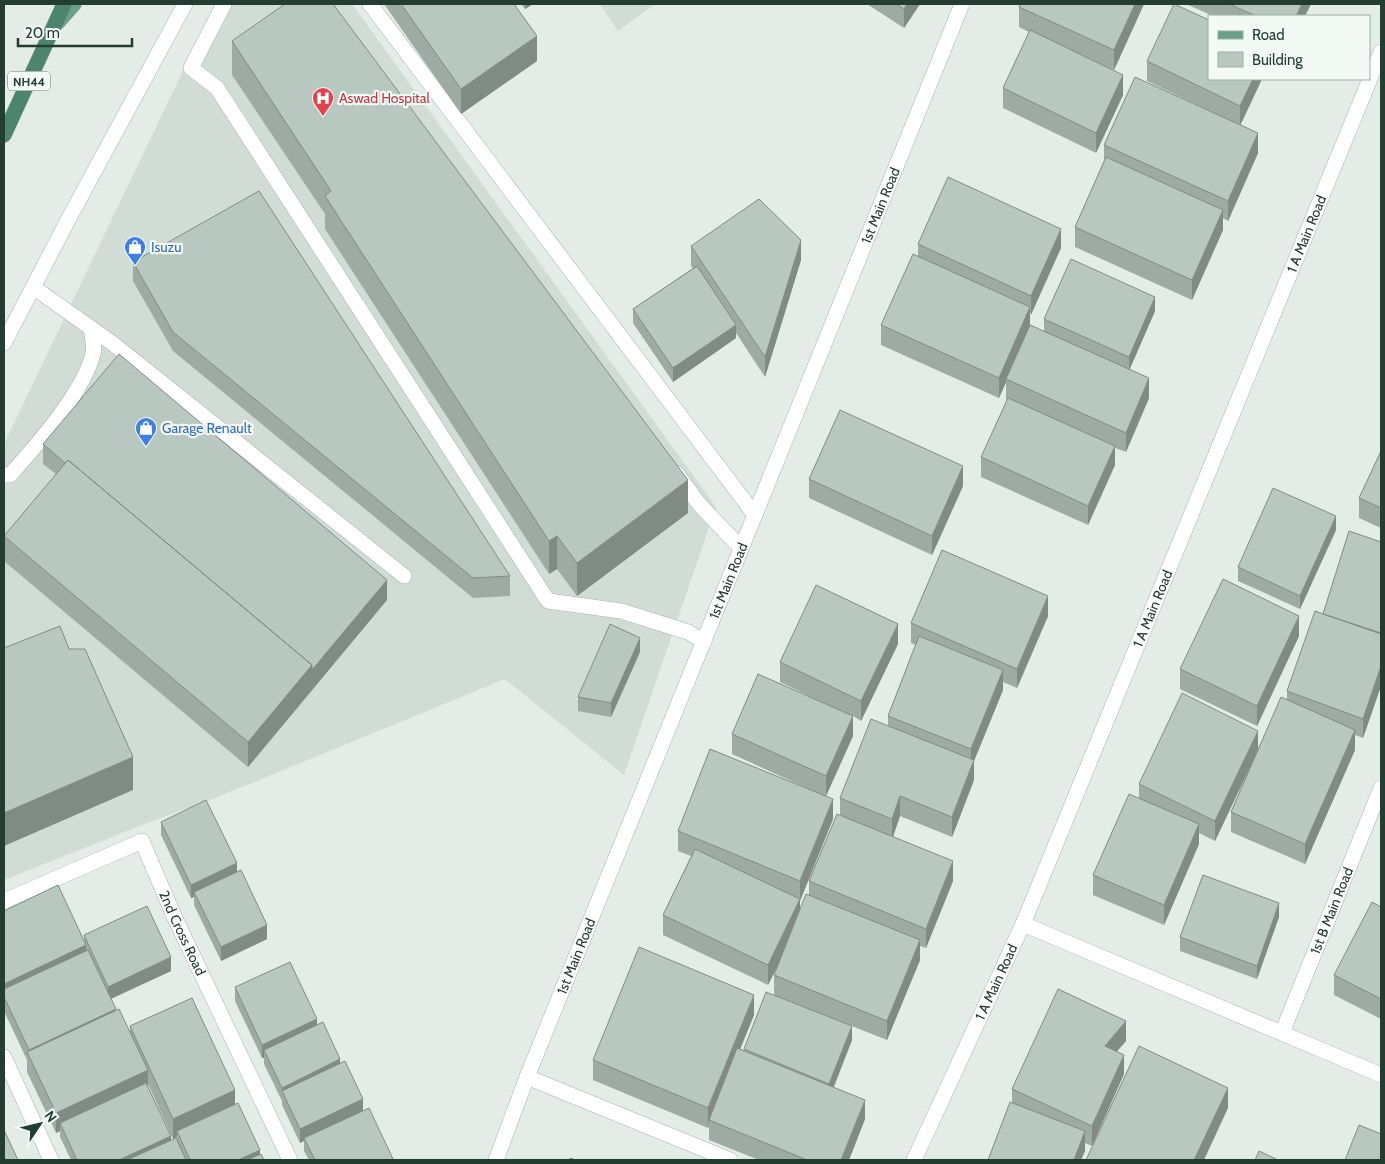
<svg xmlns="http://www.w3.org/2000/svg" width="1385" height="1164" viewBox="0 0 1385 1164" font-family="Cabin,sans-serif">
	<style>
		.built { fill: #d1dcd5 }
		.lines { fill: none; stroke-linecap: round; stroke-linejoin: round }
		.service-casing { stroke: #a6b4ad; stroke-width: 16 }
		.minor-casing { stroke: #a6b4ad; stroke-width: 16 }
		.tertiary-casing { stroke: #a6b4ad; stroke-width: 16 }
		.primary-casing { stroke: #c1c9c6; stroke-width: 16 }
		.trunk-casing { stroke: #c1c9c6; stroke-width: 16 }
		.service { stroke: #fff; stroke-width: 15 }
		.minor { stroke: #fff; stroke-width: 15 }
		.tertiary { stroke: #fff; stroke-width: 15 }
		.primary { stroke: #6aa08a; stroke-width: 15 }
		.trunk { stroke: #4d846f; stroke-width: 15 }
		.wall { fill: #9eaba4; fill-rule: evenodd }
		.shaded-wall { fill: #818b86 }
		.building { fill: #b8c7bf; stroke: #818b86 }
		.labels { text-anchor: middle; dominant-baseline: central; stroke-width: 4.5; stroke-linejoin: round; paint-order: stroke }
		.shield { fill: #f3f9f5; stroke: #61756c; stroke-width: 1 }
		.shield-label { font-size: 12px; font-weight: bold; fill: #233d32 }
		.health-label { font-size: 14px; fill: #be3a42; stroke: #f3f9f5; text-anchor: start }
		.street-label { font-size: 14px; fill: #233d32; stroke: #f3f9f5 }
		.shop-label { font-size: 14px; fill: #366cbe; stroke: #f3f9f5; text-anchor: start }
	</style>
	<rect width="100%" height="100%" fill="#e3ece7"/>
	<path class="built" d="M215,4h137l364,503 -92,268 -119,-96 -295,121 -63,23 -143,57v-436z
		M600,4h55l-37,27z"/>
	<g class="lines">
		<g class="service-casing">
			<path id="service" d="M224,4l-33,64 26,20 331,513 73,10 67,21 16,10
				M370,4l385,511
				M33,287l79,56 292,233
				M676,473l23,31 42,44
				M4,475h6c27,-30 73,-82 83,-121 2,-7 -1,-18 -2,-26"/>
		</g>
		<g class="minor-casing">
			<g id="minor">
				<path id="s1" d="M4,901l138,-60 32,75 116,244"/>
				<path d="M1023,924l358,151"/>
				<path id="s2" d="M1282,1033l99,-245"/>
				<path d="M4,1057l47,103"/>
				<path d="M527,1077l203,83"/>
				<path id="s3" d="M496,1160l31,-83 435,-1073"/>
			</g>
		</g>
		<g class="tertiary-casing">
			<g id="tertiary">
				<path d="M4,343l64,-123 117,-216"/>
				<path id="s4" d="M914,1160l109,-236 358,-872"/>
			</g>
		</g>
		<g class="primary-casing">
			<path id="primary" d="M57,23l17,-19"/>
		</g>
		<g class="trunk-casing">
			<path id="trunk" d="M4,135l60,-131"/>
		</g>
		<use href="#service" class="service"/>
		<use href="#minor" class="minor"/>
		<use href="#tertiary" class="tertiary"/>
		<use href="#primary" class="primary"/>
		<use href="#trunk" class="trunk"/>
	</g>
	<path class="wall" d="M384,4h130l23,57 -76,53z
		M521,4h12l-8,5z
		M867,4h53l-16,24z
		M1020,4h124l-30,66 -21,-9 30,34 -27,58 -93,-45v-20l26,-56 -10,-5v-20z
		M1186,4h125l-6,12h-92z
		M232,41l456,472 -111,83 -20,-27 -8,5 -224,-345v-15l-93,-139z
		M1147,61l62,18h53l-22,46 18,28 -30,68 -5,-3v12l-31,70 -117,-53v-20l29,-66v-16l102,-36 -59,-28z
		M918,244l143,4 -31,67v10l14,7v-13l111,-8 -26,59 20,28 -23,54 -11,-4v17l-27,60 -107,-48v-20l26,-57 -1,-1v-17l-7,16 -118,-53v-20l37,-69z
		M691,246l110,14 -36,117 -29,-44v5l-63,44 -40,-59v-14l60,-41 -2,-2z
		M133,262l377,314v20l-37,2 -300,-247 -40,-70z
		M43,444l344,156 -139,167 -244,-206v-25l52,-62 -13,-10z
		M1381,451v77l-22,-10v-20z
		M809,479l154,7 -31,69 -123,-57z
		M1336,530l-36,79 -62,-28v-14z
		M1381,542v144l-18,52 -8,-3v15l-50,114 -74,-32v-20l16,-38 -32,67 -16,-8v11l-35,81 -71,-30v-20l46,-77v-14l119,-36 29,-48v-9l36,-77z
		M1048,616l-31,72 -14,-6v8l-29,71v19l-22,57 -52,-21 -7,21 60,44 -27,67 -6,-2v14l-33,80 -113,-45v-20l5,-12 -11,22 -105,-50v-20l28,-59 -13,-5v-20l144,-36 -90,-41v-20l106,-24 -58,-28v-20l118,-18 -37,77 -8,-5v20l-27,60 7,23 -33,82v-1v11l9,-16v-14l31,-66v-17l48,-73v-9l28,-71 -5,-2v-20z
		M1299,636l-42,90 -77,-37v-20z
		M640,652l-29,65 -33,-6v-14z
		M161,822l76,50 30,67 -46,22 -27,-56v-8l-3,1 -30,-63z
		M1381,907v112l-47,-24v-20z
		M4,911l80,31v-7l87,36 -60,28 5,12 14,22v-7l105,78 25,50 4,6h-193l-11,-23v-6l-4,2 -29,-61v-12l-23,-49zM148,1084l25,55 4,-2v3h-6l-23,-54z
		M1279,917l-22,62 -77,-28v-14z
		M235,987l82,38 23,38 23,47 30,50h-84l-5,-9v-10l-4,2 -18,-38v-4l-18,-37v-6h-2l-27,-57z
		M754,1015l-14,34 4,1v-1l108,-9 -18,47 31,32 -16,41h-90l-50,-20v-13l-1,1 -115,-48v-20z
		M1126,1041l-9,10 7,23 -32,72 -7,-3v8l-4,9h-93l24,-57v-14z"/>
	<path class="shaded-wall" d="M525,4h8l-8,5z
		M907,4h13l-16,24v-19z
		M1135,4h9l-30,66v-20z
		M1302,4h9l-6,12h-9z
		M537,36v25l-76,53v-25z
		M1123,75v20l-27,58v-20z
		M1253,79h9l-22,47v-20z
		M1258,133v20l-30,68v-20z
		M1223,210v20l-31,70v-20z
		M1061,229v19l-30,67v-19z
		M801,240v20l-36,117v-20z
		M1155,297v14l-26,60v-14z
		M1030,307v20l-24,52v3l-7,16v-20z
		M736,325v13l-63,44v-14z
		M1149,378v20l-23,54v-19z
		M1115,446v19l-27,60v-19z
		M963,466v20l-31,69v-19z
		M688,480v33l-111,83v-33z
		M1336,516v14l-36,79v-13z
		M557,536v33l-8,5v-33z
		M387,580v20l-139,167v-25l64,-77z
		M1048,596v20l-31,72v-19z
		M1299,616v20l-42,90v-20z
		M898,624v20l-37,77v-20z
		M640,638v14l-29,65v-14z
		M1381,666v20l-18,52v-19z
		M1003,670v20l-29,71v19l-22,57v-20l19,-50v-18z
		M853,716v20l-27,60v-20z
		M1355,730v20l-50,114v-20z
		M1258,731v19l-43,91v-20z
		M133,757v33l-129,56v-33z
		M900,796v20l-8,23v-20z
		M833,799v20l-33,82v-20z
		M1199,824v20l-35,81v-20z
		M953,861v20l-27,67v-19z
		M237,863v14l-43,15v5l-3,1v-13z
		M800,899v20l-32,66v-20z
		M1279,903v14l-22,62v-13z
		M267,925v14l-46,22v-14z
		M920,940v20l-33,80v-19z
		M86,945v14l-82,38v-13z
		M171,957v14l-63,29v-13z
		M754,995v20l-43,106 -2,-1 -1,8v-20z
		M116,1009v14l-87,33v-6z
		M317,1019v14l-53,17v8h-2v-13z
		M1126,1021v20l-21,24v-19z
		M852,1026v14l-23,58v-14z
		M1124,1055v19l-32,72v-20z
		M340,1059v14l-58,18v-3z
		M148,1070v20l-88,33v8l-4,2v-20z
		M1228,1088v20l-24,52h-10z
		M235,1090v20l-58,21v6l-4,2v-20z
		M363,1099v14l-59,25v3l-4,2v-14z
		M865,1100v19l-16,41h-8z
		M1085,1131v20l-4,9h-7z
		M171,1136v14l-23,10h-29z
		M260,1150v10h-22z"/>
	<path class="building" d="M285,4h48l355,476 -111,83 -20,-27 -8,5 -224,-345 6,-5 -99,-150z
		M401,4h113l23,32 -76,53z
		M896,4h11l-3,5z
		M1020,4h115l-21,46 -95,-43z
		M1174,4l35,16v59h44l-13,27 -93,-45z
		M1229,4h73l-6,12h-40z
		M1030,30l93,45 -27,58 -93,-45z
		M1135,77l123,56 -30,68 -124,-56z
		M1106,157l117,53 -31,70 -117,-53z
		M948,177l113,52 -30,67 -113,-52z
		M259,191l251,385 -37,2 -300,-246 -40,-70z
		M759,199l42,41 -36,117 -74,-111z
		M913,254l117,53 -31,71 -118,-53z
		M1071,259l84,38 -26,60 -85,-38z
		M697,266l39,59 -63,43 -40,-59z
		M1030,325l119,53 -23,55 -120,-54z
		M119,354l268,226 -75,90v-5l-244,-205 -3,3 -22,-19z
		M1008,398l107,48 -27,60 -107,-49z
		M840,410l123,56 -31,70 -123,-57z
		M1381,451v57l-22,-10z
		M68,460l244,205 -64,77 -244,-206z
		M1273,488l63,28 -36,80 -62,-29z
		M1349,531l32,11v91l-58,-19z
		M942,550l106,46 -31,73 -106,-46z
		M1223,579l76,37 -42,90 -77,-37z
		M816,585l82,39 -37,77 -81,-39z
		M1315,611l66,23v32l-18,53 -76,-28z
		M610,624l30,14 -29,65 -33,-6z
		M60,626l9,23h16l48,108 -129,56v-165z
		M919,636l84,34 -32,79 -83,-33z
		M758,674l95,42 -27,60 -94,-42z
		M1182,693l76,38 -43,90 -76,-37z
		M1281,697l74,33 -50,114 -74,-32z
		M871,719l103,41 -22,57 -52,-21 -8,23 -52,-21z
		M710,749l123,50 -33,82 -122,-50z
		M1129,794l70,30 -35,81 -71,-30z
		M206,800l31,63 -46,22 -30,-63z
		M837,814l116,47 -27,68 -117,-48z
		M695,849l105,50 -32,66 -105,-50z
		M241,870l26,55 -46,22 -27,-55z
		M1203,875l76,28 -22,63 -77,-29z
		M58,885l28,60 -82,39v-73z
		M806,894l114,46 -33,81 -113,-46z
		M1372,902l9,5v92l-47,-24z
		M147,906l24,51 -63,30 -24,-52z
		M639,947l115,48 -46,113 -115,-48z
		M88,950l28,59 -87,41 -25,-53v-8z
		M290,962l27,57 -55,26 -27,-58z
		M1058,989l68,32 -21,25 19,9 -32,71 -80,-37z
		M766,992l86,34 -23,58 -85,-35z
		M192,998l43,92 -62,29 -43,-93z
		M119,1009l29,61 -92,43 -29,-61z
		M323,1022l17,37 -58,29 -18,-38z
		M1139,1046l89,42 -34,72h-108z
		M737,1048l128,52 -24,60h-34l-98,-40z
		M345,1061l18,38 -63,30 -18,-38z
		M146,1083l25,53 -52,24h-42l-17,-37z
		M1010,1102l75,29 -11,29h-86z
		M238,1103l22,47 -22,10h-48l-13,-29z
		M369,1108l24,51 -4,1h-74l-11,-22z
		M1359,1125l22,9v26h-36z
		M4,1130l14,30h-14z
		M176,1138l10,22h-59z
		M1259,1151l19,9h-23z
		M261,1154l3,6h-17z
		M570,1158l6,2h-7z"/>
	<defs>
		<g id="hospital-pin" transform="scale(1.125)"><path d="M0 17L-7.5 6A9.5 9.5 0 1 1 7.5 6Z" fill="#e0444e" stroke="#f3f9f5"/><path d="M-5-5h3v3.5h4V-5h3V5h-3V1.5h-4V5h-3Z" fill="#fff"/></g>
		<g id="shop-pin" transform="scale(1.125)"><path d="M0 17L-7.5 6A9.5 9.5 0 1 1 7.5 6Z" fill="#3f7fe0" stroke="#f3f9f5"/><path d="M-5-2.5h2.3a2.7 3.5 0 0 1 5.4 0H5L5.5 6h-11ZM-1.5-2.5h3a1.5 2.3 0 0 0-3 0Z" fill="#fff"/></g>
	</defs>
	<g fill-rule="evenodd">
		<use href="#hospital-pin" x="323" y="98"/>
		<use href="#shop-pin" x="135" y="247"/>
		<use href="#shop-pin" x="146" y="428"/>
	</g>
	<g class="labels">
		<rect class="shield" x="8" y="71.5" width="42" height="19" rx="4"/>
		<g class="shield-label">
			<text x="29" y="81">NH44</text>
		</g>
		<g class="health-label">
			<text x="339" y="98">Aswad Hospital</text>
		</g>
		<g class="street-label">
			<text stroke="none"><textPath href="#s3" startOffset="1029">1st Main Road</textPath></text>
			<text stroke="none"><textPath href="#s4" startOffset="1006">1 A Main Road</textPath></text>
			<text stroke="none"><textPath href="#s3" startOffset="624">1st Main Road</textPath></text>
			<text stroke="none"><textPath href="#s4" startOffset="601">1 A Main Road</textPath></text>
			<text stroke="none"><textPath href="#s2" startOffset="132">1st B Main Road</textPath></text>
			<text stroke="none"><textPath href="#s1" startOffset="251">2nd Cross Road</textPath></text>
			<text stroke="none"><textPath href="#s3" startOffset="219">1st Main Road</textPath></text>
			<text stroke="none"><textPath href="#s4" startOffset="196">1 A Main Road</textPath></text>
		</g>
		<g class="shop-label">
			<text x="151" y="247">Isuzu</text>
			<text x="162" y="428">Garage Renault</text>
		</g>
	</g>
	<rect width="1385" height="1164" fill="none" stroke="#233d32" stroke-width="10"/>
	<rect x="1208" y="15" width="162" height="65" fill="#f3f9f5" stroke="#a0aea7"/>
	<rect x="1218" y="31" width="25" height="8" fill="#6aa08a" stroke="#a0aea7"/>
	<text x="1252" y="40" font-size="15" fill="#233d32">Road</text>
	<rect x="1218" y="52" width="25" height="15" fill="#b8c7bf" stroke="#a0aea7"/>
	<text x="1252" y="65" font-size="15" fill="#233d32">Building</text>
	<g transform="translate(40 1124) rotate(55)" stroke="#f3f9f5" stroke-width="4" paint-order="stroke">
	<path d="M0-4L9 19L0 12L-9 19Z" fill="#233d32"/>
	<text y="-8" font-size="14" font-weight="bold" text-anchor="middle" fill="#233d32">N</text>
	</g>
	<path d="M18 38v8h114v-8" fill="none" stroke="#233d32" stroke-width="2.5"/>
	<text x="25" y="38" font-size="15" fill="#233d32" stroke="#f3f9f5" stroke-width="4" paint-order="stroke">20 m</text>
</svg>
